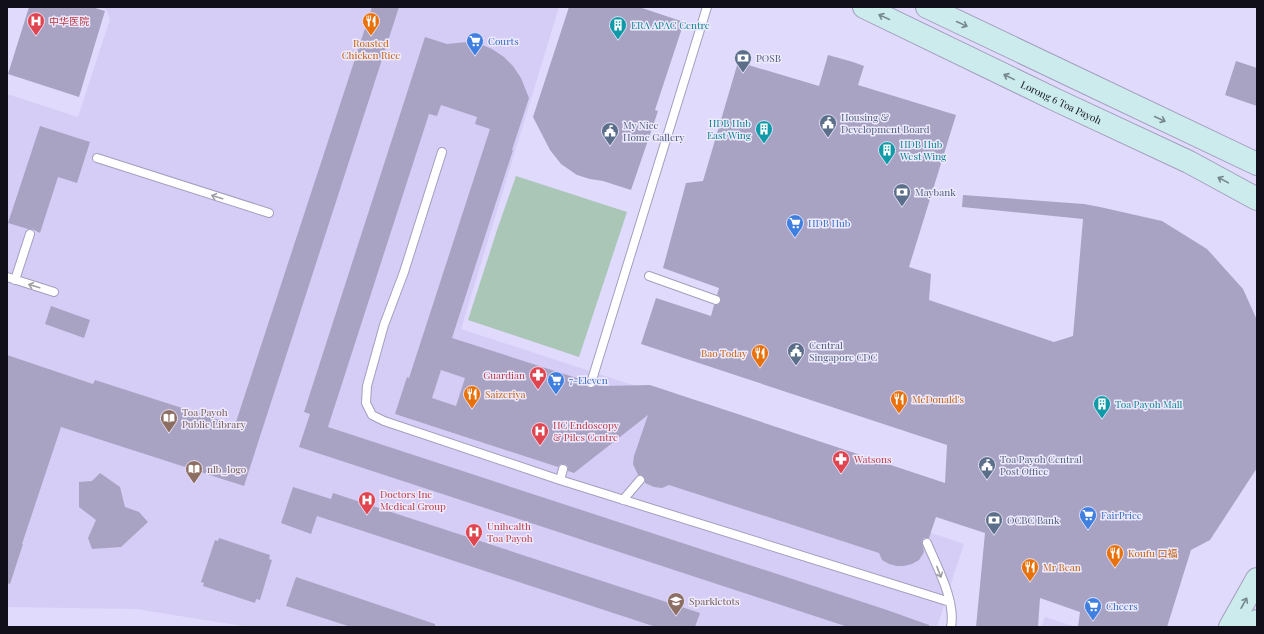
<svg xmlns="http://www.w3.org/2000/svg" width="1264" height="634" viewBox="0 0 1264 634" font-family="'Playfair Display','Noto Sans SC',serif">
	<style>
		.built { fill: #d5cdf6 }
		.green { fill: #aac6b6 }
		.building { fill: #a9a3c3; fill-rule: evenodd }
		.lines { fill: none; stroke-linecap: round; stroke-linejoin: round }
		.lane-casing { stroke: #a49ebe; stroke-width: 10 }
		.secondary-casing { stroke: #a49ebe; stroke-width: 24 }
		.lane { stroke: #fff; stroke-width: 8 }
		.secondary { stroke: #cbebec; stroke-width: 22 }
		.oneway { stroke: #77888e }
		.oneway2 { stroke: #a09fa3 }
		.labels { text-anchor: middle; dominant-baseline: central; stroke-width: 3; stroke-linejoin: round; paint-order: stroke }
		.health-label { font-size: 10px; fill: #be3a42; stroke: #ede9fe; text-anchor: start }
		.culture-label { font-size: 10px; fill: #0d838f; stroke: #ede9fe; text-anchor: start }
		.shop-label { font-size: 10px; fill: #366cbe; stroke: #ede9fe; text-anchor: start }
		.food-label { font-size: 10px; fill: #c56008; stroke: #ede9fe; text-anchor: start }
		.service-label { font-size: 10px; fill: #4e5e75; stroke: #ede9fe; text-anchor: start }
		.street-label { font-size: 10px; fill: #110f1a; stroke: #ede9fe }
		.education-label { font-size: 10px; fill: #785e54; stroke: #ede9fe; text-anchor: start }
	</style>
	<rect width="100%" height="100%" fill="#e0dafc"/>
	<path class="built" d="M99,7h460l-98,322 480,157 -15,45 38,13 -27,83h-688l-113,-18 -129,-2v-513l71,23 32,-98 -4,-10z
		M1045,617l31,10h-35z"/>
	<path class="green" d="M516,176l111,36 -48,145 -111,-37 30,-93z"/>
	<path class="building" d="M29,7h63l13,4 -26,86 -71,-23z
		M372,7h27l-155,479 -183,-59 -39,117h1l-13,40 -3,-1v-228l86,29 2,-4 140,45z
		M569,7h70l45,15 -29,88 3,1 -27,79 -28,-9 -13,-2 -13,-4 -16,-11 -11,-14 -17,-33z
		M425,37l22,7 20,-2 13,2 12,5 12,8 9,9 8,12 8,20 -17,52h1l-61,188 134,43 1,5 3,2 4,-1 2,-2 6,1 48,-1 295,98 2,-38 -306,-101 15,-46 55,18 3,-11 5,-1 2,-3 -1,-4 -3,-2 2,-7 -56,-20 23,-85 17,-2 35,-119 81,24 9,-31 25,7 11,4 -6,19 98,30 -47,152 22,7 -2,26 125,42 19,-6 10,-117 -121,-12 1,-12 121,9 16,3 62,14 45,28 36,40 14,31v148l-47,72 -19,10 -24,77h-89l2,-15 -40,-14 -2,29h-62l9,-94 -49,-16 -7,21h-5l-2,4 2,9 -1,3 -4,6 -7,4 -8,2h-7l-8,-2 -7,-4 -3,-7 -210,-68 -7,3 -8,-1 -9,-4v-4l-2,-3 -5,-1 -5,-11 1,-8 14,-41 -74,58 -6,-2v-4l-3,-3h-4l-3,3 -163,-53 12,-37 2,1 81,-249 -15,-5 2,-7 -36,-12 -4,11 -8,-2 -101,313 559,183 42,15v2h-81l-549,-180 11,-33 -6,-2zM441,370l24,8 -9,28 -24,-8z
		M1236,61l21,7v38l-32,-11z
		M40,126l50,16 -13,41 -19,-6 -18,56 -8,-4h-4l-20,-6z
		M51,306l39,14 -6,18 -39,-14z
		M100,473l20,14 5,20 14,5 9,10 -27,25 -29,2 -4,-11 8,-18 -17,-13v-25l13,-1z
		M293,487l38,12 2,-6 367,120 -5,14h-39l-339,-111 -6,18 -30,-11z
		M219,538l51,17 -1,4 3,1 -12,40 -4,-1 -1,4 -52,-17 1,-3 -3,-1 14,-42 3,1z
		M296,577l139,47v3h-84l-65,-21z"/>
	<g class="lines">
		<g class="lane-casing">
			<path id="lane" d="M442,152l-38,120 -20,53 -17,61 -1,17 6,12 12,6 176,59 390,122
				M97,158l172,55
				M649,276l67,24
				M7,277l47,15
				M15,280l15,-46
				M591,383l116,-376
				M560,480l3,-11
				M623,500l17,-20
				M927,543c10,24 29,58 24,84"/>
		</g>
		<g class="secondary-casing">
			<g id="secondary">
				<path id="s1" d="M864,7l192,93 133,62 68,37"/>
				<path d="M927,7l330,157"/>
				<path d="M1230,627l27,-48"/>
				<path d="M1253,627l4,-6"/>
			</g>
		</g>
		<use href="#lane" class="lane"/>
		<use href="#secondary" class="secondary"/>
	</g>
	<defs><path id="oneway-shaft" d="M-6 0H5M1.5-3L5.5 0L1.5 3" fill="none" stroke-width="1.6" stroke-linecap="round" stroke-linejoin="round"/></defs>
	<g class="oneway">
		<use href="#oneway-shaft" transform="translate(884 17) rotate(-155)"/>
		<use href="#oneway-shaft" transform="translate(962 24) rotate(25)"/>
		<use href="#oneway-shaft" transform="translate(1009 77) rotate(-154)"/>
		<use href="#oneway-shaft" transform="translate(1160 119) rotate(25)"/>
		<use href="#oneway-shaft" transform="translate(1223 180) rotate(-152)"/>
		<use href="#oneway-shaft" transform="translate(1244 603) rotate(-61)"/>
	</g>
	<g class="oneway2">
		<use href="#oneway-shaft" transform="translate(217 197) rotate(-163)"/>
		<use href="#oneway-shaft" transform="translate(34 286) rotate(-163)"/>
		<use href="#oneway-shaft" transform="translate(939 572) rotate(69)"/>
	</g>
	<defs>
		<g id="hospital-pin" transform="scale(0.9)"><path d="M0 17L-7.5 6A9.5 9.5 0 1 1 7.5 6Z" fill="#e0444e" stroke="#ede9fe"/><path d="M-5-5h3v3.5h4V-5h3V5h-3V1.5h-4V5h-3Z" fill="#fff"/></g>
		<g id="restaurant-pin" transform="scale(0.9)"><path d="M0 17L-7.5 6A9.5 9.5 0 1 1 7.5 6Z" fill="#e8710a" stroke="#ede9fe"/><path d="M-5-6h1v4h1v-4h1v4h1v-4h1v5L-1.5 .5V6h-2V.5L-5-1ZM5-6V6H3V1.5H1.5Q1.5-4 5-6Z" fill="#fff"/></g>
		<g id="building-pin" transform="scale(0.9)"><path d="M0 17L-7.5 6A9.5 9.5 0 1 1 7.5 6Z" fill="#0f9aa8" stroke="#ede9fe"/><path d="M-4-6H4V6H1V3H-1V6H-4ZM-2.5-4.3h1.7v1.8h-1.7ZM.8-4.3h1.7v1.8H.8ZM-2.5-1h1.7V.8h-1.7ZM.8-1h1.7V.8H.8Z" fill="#fff"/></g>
		<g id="supermarket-pin" transform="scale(0.9)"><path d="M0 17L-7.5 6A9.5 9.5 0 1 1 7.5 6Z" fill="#3f7fe0" stroke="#ede9fe"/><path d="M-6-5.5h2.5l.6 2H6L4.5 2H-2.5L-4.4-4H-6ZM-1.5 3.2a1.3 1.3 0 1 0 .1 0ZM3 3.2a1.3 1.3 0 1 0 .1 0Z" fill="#fff"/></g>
		<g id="bank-pin" transform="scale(0.9)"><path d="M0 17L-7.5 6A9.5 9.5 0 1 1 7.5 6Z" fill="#5c6f8a" stroke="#ede9fe"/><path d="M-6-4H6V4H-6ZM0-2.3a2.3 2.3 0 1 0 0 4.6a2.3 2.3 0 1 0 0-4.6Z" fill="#fff"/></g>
		<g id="civic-pin" transform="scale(0.9)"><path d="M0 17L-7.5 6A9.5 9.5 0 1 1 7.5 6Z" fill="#5c6f8a" stroke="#ede9fe"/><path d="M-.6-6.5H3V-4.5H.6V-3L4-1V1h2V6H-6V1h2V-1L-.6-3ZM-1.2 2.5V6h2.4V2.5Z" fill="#fff"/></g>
		<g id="pharmacy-pin" transform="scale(0.9)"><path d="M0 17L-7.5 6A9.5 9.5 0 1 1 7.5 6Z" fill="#e0444e" stroke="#ede9fe"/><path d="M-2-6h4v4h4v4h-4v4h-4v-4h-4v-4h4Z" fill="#fff"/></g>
		<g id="library-pin" transform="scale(0.9)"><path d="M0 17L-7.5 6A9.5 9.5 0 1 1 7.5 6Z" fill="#8d6e63" stroke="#ede9fe"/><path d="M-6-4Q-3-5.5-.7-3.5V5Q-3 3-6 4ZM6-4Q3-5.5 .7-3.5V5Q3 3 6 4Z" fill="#fff"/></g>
		<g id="school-pin" transform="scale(0.9)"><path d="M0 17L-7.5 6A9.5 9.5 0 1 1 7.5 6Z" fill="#8d6e63" stroke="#ede9fe"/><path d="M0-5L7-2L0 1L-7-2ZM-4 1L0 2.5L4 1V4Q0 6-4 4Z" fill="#fff"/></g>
	</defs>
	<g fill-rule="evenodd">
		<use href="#hospital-pin" x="36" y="21"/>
		<use href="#restaurant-pin" x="371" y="21"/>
		<use href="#building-pin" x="618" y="25"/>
		<use href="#supermarket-pin" x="475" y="41"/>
		<use href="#bank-pin" x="743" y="58"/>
		<use href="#civic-pin" x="828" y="123"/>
		<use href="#building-pin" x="764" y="129"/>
		<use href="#civic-pin" x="610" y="131"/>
		<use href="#building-pin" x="887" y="150"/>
		<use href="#bank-pin" x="902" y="192"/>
		<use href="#supermarket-pin" x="795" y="223"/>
		<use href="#civic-pin" x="796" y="351"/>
		<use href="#restaurant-pin" x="760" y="353"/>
		<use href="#pharmacy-pin" x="538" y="375"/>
		<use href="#supermarket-pin" x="556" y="380"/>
		<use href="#restaurant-pin" x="472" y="394"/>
		<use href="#restaurant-pin" x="899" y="399"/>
		<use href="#building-pin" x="1102" y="404"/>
		<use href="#library-pin" x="169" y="418"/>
		<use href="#hospital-pin" x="540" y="431"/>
		<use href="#pharmacy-pin" x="841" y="459"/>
		<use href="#civic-pin" x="987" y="465"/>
		<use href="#library-pin" x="194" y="469"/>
		<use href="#hospital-pin" x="367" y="500"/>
		<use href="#supermarket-pin" x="1088" y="515"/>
		<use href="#bank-pin" x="994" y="520"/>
		<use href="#hospital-pin" x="474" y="532"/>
		<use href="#restaurant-pin" x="1115" y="553"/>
		<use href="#restaurant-pin" x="1030" y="567"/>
		<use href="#school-pin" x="676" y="601"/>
		<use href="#supermarket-pin" x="1093" y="606"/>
	</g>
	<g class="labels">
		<g class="health-label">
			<text x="49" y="21">中华医院</text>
			<text x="525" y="375" text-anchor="end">Guardian</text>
			<text x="553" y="425">HC Endoscopy<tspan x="553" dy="12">&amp; Piles Centre</tspan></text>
			<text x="854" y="459">Watsons</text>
			<text x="380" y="494">Doctors Inc<tspan x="380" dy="12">Medical Group</tspan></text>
			<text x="487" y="526">Unihealth<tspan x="487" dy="12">Toa Payoh</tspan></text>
		</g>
		<g class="culture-label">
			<text x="631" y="25">ERA APAC Centre</text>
			<text x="751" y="123" text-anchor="end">HDB Hub<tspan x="751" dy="12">East Wing</tspan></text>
			<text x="900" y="144">HDB Hub<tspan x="900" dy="12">West Wing</tspan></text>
			<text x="1115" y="404">Toa Payoh Mall</text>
		</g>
		<g class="shop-label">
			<text x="488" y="41">Courts</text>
			<text x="808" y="223">HDB Hub</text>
			<text x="569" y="380">7-Eleven</text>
			<text x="1101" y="515">FairPrice</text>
			<text x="1106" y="606">Cheers</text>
		</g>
		<g class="food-label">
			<text x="371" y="43" text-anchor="middle">Roasted<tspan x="371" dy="12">Chicken Rice</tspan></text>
			<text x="747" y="353" text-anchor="end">Bao Today</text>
			<text x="485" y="394">Saizeriya</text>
			<text x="912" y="399">McDonald's</text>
			<text x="1128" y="553">Koufu 口福</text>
			<text x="1043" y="567">Mr Bean</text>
		</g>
		<g class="service-label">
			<text x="756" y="58">POSB</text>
			<text x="841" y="117">Housing &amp;<tspan x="841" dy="12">Development Board</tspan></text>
			<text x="623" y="125">My Nice<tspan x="623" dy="12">Home Gallery</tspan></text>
			<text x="915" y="192">Maybank</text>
			<text x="809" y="345">Central<tspan x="809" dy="12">Singapore CDC</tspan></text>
			<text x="1000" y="459">Toa Payoh Central<tspan x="1000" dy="12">Post Office</tspan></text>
			<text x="1007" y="520">OCBC Bank</text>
		</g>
		<g class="street-label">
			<text stroke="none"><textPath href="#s1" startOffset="219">Lorong 6 Toa Payoh</textPath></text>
		</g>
		<g class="education-label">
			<text x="182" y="412">Toa Payoh<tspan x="182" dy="12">Public Library</tspan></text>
			<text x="207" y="469">nlb_logo</text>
			<text x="689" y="601">Sparkletots</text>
		</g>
	</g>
	<rect width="1264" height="634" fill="none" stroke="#110f1a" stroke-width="16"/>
</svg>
